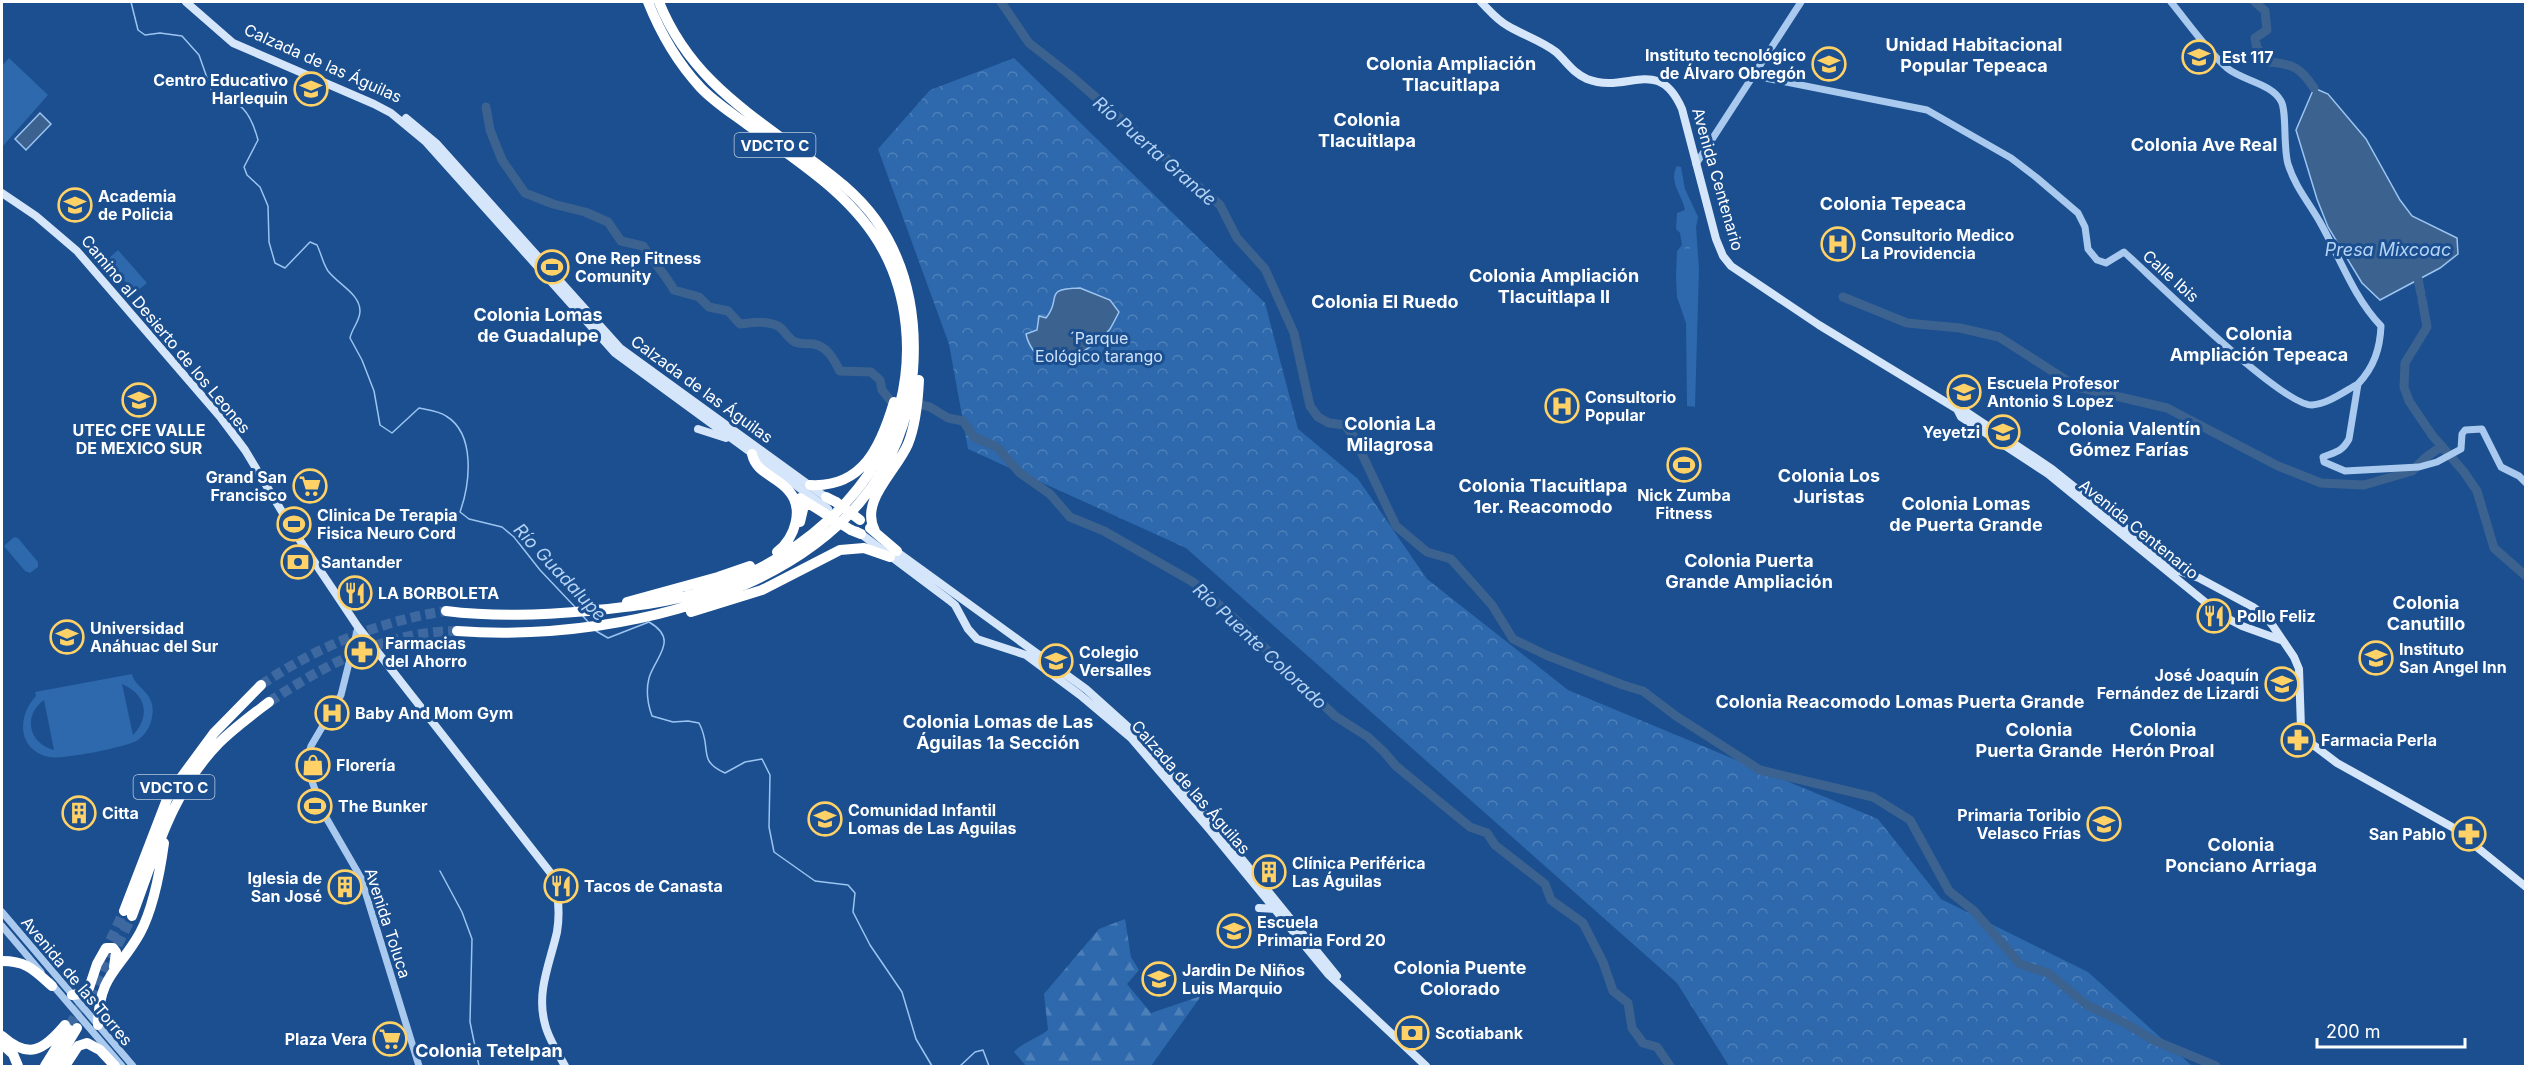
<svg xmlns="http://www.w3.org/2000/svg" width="2527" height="1068" viewBox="0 0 2527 1068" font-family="Inter,sans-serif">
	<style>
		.grass { fill: #2e69ad; fill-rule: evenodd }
		.forest { fill: url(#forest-firs) }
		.park { fill: url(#park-crowns) }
		.water { fill: #3c6290; stroke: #9cc4f0; stroke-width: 1.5 }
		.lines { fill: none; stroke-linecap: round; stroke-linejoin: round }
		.stream { stroke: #9cc4f0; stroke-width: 1.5 }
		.river { stroke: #3c6290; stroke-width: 9 }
		.motorway-tunnel { stroke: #3d69a0; stroke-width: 10; stroke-dasharray: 10 5; stroke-linecap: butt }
		.tertiary { stroke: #a9c9ee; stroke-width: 7 }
		.secondary { stroke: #d6e6fa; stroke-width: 8 }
		.motorway { stroke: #fff; stroke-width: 10 }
		.motorway-bridge { stroke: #fff; stroke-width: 10 }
		.labels { text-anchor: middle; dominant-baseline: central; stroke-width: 6; stroke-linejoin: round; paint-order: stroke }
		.shield { fill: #1b4f8f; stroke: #bbcadd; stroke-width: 1.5 }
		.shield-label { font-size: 15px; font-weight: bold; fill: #fff }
		.poi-label { font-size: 16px; font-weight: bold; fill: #fff; stroke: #1b4f8f; text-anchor: start }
		.street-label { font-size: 16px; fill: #fff; stroke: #1b4f8f }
		.park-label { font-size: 16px; fill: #cfe3fa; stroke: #1b4f8f }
		.neighbourhood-label { font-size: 18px; font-weight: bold; fill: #fff; stroke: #1b4f8f }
		.water-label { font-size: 18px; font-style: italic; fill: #b5d3f5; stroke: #1b4f8f }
	</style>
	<defs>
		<pattern id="forest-firs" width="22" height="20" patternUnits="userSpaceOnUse" patternTransform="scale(1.5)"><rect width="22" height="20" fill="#2e69ad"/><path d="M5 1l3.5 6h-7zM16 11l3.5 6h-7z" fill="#4d80b9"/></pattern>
		<pattern id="park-crowns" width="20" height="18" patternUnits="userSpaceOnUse" patternTransform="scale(1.5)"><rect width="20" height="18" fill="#2e69ad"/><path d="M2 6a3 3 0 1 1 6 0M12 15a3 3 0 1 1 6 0" fill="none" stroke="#4d80b9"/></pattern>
	</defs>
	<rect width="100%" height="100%" fill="#1b4f8f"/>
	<path class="grass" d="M9,58l39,37 -46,52v-81z
		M1677,166l4,1 4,22 13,28 -2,10 3,42 -4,138 -8,-1 -1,-83 -9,-26 -1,-22 1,-24 5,-6 -2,-12 -4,-4 1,-16 8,-3c-3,-16 -17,-28 -8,-44z
		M118,250l29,33 -12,10 -28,-33z
		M14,537l4,1 20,24v5l-8,6 -5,-2 -21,-25z
		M132,674c3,15 25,18 20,43 -1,8 -6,17 -14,23 -10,7 -77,20 -89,17 -32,-7 -32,-41 -13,-61l-1,-4zM122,684c24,10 29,32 11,51zM44,700l10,50c-26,-6 -31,-35 -10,-50z"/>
	<path class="forest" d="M1125,919l6,38 8,13 -12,14 24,29 50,-17 -50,70h-125l-12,-14c9,-10 22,-13 34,-22l-4,-36 55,-65z"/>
	<path class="park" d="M1014,58l251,245 33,126 60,50 69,100 141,111 310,129 63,80 147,73 104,94h-463l-52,-83 -491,-435 -218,-99 -19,-105 -71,-195 52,-59z
		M1693,225l3,13 -11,19 -1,-31z"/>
	<path class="water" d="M2314,88l14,6 38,45 34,61 12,16 45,22 1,16 -18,14 -60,32 -18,-17 -34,-56 -11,-28 -21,-69z
		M40,113l11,11 -25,26 -11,-11z
		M1080,288l30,12 9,12c-3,6 -6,12 -9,17 -10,13 -45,38 -61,34 -12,-3 -21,-19 -23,-29l11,-4 2,-14 7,2c17,-20 -5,-29 34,-30z"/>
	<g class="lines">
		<path class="stream" d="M131,2l7,28 7,5 15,-2 22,3 17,19 13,37c29,10 38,18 46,48l-14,27 3,8 13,12 8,19 1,36 6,21 10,5 25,-26 7,3c4,8 6,19 11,26 11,14 32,23 32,40 0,10 -8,17 -10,27l12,22 12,31 6,34 12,8 27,-25c9,2 20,3 27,8 30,18 24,68 14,96l9,7 33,8 12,10 26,33 35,37
			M582,615l7,8
			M596,631l12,7 41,-16c31,18 6,35 0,56 -3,12 -1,27 3,38l21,6 15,-1 11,2c14,26 -3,37 26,50l20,-11 17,-3 8,16 -1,52 5,25 41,29 33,4 7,8 -2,19 17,33 32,47 14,47 16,27
			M440,871l22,41 10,27 -2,83 9,44
			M960,1066l15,-14 8,-2 6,16"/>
		<path class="river" d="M1001,2l28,41 41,32 150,130 17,33 28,31 29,64 16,73 8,11 11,6 16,2 9,12 42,89 31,26 24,7 41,46 21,34 33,16 77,30 20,6 33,25 84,54 113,27 37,23 39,71 25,20 46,53 28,9 39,32 38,18 28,17 63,26
			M2255,2l10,9 2,19 -12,8 2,10 12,14c24,2 31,5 45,26
			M486,107l4,23 12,30 23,33 28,11 32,8 23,10 13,19 22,5c10,16 22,28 31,44l25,7 10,10 19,4 12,13c11,-1 27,-4 38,2 7,4 9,12 17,16 7,3 12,1 19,2 14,3 20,16 26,27l31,1 9,8 2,10 12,15 4,-1
			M2418,279l3,15
			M1843,297l64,26 53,5 39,9 78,50 90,21 111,58 43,17 43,2 48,-14 13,-13 17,-12
			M2422,299l5,28 -22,36 -1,24 5,14 23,34 32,37 13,19 17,57 32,28
			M912,402l18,5 18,11 15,3 11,16 23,10 23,26 30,21 20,23 34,14 89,51 41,36 101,98 33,21 16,15 12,14 74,61 17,6 8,12 50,39 6,16 32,23 20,39 10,29 15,12 4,25 11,15 14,4 13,19"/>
		<path class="motorway-tunnel" d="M261,685c55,-38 119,-64 185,-74
			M269,702c56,-37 118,-71 188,-71
			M104,954l20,-43
			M91,999l41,-83
			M70,1026l20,-41"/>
		<path class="tertiary" d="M1755,76l172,34 84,48 26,20 41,35 7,14 3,22 9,11 9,3 18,-11c29,26 158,154 188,153 16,-1 33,-14 46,-21 16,-17 22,-35 23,-58 -27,-28 -41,-68 -60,-102 -11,-20 -26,-37 -33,-60 -5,-17 -1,-53 -7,-63 -10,-18 -38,-20 -54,-33 -21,-19 -38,-44 -56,-66
			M1696,164l105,-162
			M2358,384l-9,55c-7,13 -14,13 -26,18l1,5 21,9 74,-4 18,-5 24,-13 1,-15 3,-4 17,-1 19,38 18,9 7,7
			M358,627l-17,68 -30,51 -5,19 18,49 37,64 58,188
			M2,912l131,154
			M2,926l39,46
			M50,982l72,84"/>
		<path class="secondary" d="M186,2l47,41 141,61 17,9 35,29 189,211 213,156
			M1481,2c8,8 16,18 27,24 15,9 34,15 48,26 11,10 17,21 31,27 40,16 71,-25 95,30l34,130 7,17 8,10 88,59 138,84 8,2 87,58 127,102 20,7 54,29 13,10 7,9 21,31 5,12 2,59 7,13 29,22 115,64 74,60
			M406,118l30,25 184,205 211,153
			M2,193l34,23 41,35 144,167 24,32 48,80 65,97 195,249c5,17 7,38 4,56 -7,31 -21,60 -12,92 3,14 13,29 20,42
			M1957,409l4,8 87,57 173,141 21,11 39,14
			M698,429l28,9
			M857,531l92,69 6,5 13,24 9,10 49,16 54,40 51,43 78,91 119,145 98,92
			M893,549l193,140 50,45 79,92 122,150
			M1259,908l16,1"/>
		<path class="motorway" d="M752,454c4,19 24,22 36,36 17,18 7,48 -11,62
			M810,485c53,3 71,-39 84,-83
			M826,497l10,5
			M800,498l24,15
			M800,522l5,-21
			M870,528l27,23
			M851,530l10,4
			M875,531c-16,-30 21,-59 33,-87 8,-20 10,-43 11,-64
			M627,602l91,-25 32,-11
			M446,611c48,6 94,4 142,0 40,-4 81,-8 119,-21 87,-28 170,-94 193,-186 13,-50 8,-108 -17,-154 -30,-56 -88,-90 -138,-127 -15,-11 -32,-22 -45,-36 -23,-25 -40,-55 -52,-85
			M691,612l71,-22 78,-40 24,-2 26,9
			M457,631c173,13 441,-49 456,-260 4,-54 -6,-107 -37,-151 -20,-28 -47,-47 -74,-67 -61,-45 -114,-79 -143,-151
			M124,911l45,-117 45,-61 47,-48
			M132,916c23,-61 40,-125 87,-173 15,-15 33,-28 50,-41
			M2,961c25,0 32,9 50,25
			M72,995l7,-1 10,-6 8,-24 9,-16h7l3,4 -2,15
			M98,1025c1,-51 21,-54 42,-92 14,-26 20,-61 24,-90
			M2,1036c27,24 42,14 63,-11
			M2,1044l11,10 5,12
			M45,1066l23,-37
			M54,1066l23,-38
			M65,1066l13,-20 9,-3 13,7 15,16"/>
		<path class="motorway-bridge" d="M836,502l24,18
			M824,513l27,17"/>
	</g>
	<defs>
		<g id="school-ring" transform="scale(1.725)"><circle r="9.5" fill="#1b4f8f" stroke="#ffd166" stroke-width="1.5"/><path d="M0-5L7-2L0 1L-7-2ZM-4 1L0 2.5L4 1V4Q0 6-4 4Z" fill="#ffd166"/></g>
		<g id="university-ring" transform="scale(1.725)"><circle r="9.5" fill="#1b4f8f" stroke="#ffd166" stroke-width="1.5"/><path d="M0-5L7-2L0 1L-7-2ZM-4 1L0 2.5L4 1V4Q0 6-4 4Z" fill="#ffd166"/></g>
		<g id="hospital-ring" transform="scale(1.725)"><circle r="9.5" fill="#1b4f8f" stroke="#ffd166" stroke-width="1.5"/><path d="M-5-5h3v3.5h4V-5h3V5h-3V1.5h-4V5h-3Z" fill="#ffd166"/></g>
		<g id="stadium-ring" transform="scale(1.725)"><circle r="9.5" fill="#1b4f8f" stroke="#ffd166" stroke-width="1.5"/><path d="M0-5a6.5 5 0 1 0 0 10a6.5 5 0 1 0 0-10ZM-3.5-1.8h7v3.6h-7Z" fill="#ffd166"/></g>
		<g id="supermarket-ring" transform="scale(1.725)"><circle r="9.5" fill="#1b4f8f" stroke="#ffd166" stroke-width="1.5"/><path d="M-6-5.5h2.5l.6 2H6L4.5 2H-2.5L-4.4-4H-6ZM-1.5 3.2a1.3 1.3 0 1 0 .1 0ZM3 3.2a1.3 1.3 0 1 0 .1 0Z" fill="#ffd166"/></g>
		<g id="bank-ring" transform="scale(1.725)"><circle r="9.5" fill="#1b4f8f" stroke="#ffd166" stroke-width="1.5"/><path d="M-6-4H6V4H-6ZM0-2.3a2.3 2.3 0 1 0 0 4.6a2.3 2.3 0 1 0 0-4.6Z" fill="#ffd166"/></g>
		<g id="restaurant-ring" transform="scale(1.725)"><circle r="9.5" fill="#1b4f8f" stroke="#ffd166" stroke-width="1.5"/><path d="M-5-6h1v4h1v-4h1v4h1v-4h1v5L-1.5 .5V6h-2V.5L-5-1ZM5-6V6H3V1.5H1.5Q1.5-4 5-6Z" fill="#ffd166"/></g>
		<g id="pharmacy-ring" transform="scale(1.725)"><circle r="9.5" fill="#1b4f8f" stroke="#ffd166" stroke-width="1.5"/><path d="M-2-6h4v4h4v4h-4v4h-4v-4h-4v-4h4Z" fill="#ffd166"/></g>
		<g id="shop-ring" transform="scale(1.725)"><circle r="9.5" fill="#1b4f8f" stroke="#ffd166" stroke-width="1.5"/><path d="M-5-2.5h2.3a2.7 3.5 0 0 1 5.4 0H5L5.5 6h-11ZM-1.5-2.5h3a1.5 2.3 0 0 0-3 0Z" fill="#ffd166"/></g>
		<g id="building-ring" transform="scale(1.725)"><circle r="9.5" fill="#1b4f8f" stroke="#ffd166" stroke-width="1.5"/><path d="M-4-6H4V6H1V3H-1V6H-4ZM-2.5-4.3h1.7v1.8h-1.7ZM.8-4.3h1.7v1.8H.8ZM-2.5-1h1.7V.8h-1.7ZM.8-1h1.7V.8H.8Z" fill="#ffd166"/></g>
	</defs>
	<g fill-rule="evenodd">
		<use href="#school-ring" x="2199" y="57"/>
		<use href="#university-ring" x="1829" y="64"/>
		<use href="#school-ring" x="311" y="89"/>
		<use href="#school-ring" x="75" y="205"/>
		<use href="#hospital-ring" x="1838" y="244"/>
		<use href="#stadium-ring" x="552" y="267"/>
		<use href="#school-ring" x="1964" y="392"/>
		<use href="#school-ring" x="139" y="400"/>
		<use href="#hospital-ring" x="1562" y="406"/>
		<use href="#school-ring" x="2003" y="432"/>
		<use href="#stadium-ring" x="1684" y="465"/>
		<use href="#supermarket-ring" x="310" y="486"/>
		<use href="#stadium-ring" x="294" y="524"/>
		<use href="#bank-ring" x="298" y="562"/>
		<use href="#restaurant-ring" x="355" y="593"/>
		<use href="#restaurant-ring" x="2214" y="616"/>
		<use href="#university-ring" x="67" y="637"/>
		<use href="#pharmacy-ring" x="362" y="652"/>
		<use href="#school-ring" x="2376" y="658"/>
		<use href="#school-ring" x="1056" y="661"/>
		<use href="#school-ring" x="2282" y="684"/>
		<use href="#hospital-ring" x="332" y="713"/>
		<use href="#pharmacy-ring" x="2298" y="740"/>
		<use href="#shop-ring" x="313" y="765"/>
		<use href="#stadium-ring" x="315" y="806"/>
		<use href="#building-ring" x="79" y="813"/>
		<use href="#school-ring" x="825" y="819"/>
		<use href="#school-ring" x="2104" y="824"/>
		<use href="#pharmacy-ring" x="2469" y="834"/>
		<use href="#building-ring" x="1269" y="872"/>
		<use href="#restaurant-ring" x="561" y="886"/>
		<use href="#building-ring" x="345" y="887"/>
		<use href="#school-ring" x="1234" y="931"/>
		<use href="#school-ring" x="1159" y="979"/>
		<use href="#bank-ring" x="1412" y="1033"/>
		<use href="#supermarket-ring" x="390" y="1039"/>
	</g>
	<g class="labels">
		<g class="shield">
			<rect x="734.5" y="133" width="81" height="24" rx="4.5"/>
			<rect x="133.5" y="775" width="81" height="24" rx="4.5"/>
		</g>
		<g class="shield-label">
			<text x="775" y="145">VDCTO C</text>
			<text x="174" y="787">VDCTO C</text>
		</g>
		<g class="poi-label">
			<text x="1806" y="55" text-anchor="end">Instituto tecnológico<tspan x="1806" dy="18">de Álvaro Obregón</tspan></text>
			<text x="2222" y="57">Est 117</text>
			<text x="288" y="80" text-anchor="end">Centro Educativo<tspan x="288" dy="18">Harlequin</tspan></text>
			<text x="98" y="196">Academia<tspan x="98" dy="18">de Policia</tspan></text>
			<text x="1861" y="235">Consultorio Medico<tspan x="1861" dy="18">La Providencia</tspan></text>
			<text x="575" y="258">One Rep Fitness<tspan x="575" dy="18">Comunity</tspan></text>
			<text x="1987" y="383">Escuela Profesor<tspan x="1987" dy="18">Antonio S Lopez</tspan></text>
			<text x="1585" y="397">Consultorio<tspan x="1585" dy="18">Popular</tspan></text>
			<text x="139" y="430" text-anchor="middle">UTEC CFE VALLE<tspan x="139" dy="18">DE MEXICO SUR</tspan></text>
			<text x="1980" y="432" text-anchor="end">Yeyetzi</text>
			<text x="287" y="477" text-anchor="end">Grand San<tspan x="287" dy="18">Francisco</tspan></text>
			<text x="1684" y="495" text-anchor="middle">Nick Zumba<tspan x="1684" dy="18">Fitness</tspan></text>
			<text x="317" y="515">Clinica De Terapia<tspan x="317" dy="18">Fisica Neuro Cord</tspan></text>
			<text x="321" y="562">Santander</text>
			<text x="378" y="593">LA BORBOLETA</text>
			<text x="2237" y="616">Pollo Feliz</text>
			<text x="90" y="628">Universidad<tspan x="90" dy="18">Anáhuac del Sur</tspan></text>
			<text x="385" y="643">Farmacias<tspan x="385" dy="18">del Ahorro</tspan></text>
			<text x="2399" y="649">Instituto<tspan x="2399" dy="18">San Angel Inn</tspan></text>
			<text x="1079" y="652">Colegio<tspan x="1079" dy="18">Versalles</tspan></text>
			<text x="2259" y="675" text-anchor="end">José Joaquín<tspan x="2259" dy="18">Fernández de Lizardi</tspan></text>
			<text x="355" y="713">Baby And Mom Gym</text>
			<text x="2321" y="740">Farmacia Perla</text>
			<text x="336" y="765">Florería</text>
			<text x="338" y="806">The Bunker</text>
			<text x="848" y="810">Comunidad Infantil<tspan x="848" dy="18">Lomas de Las Aguilas</tspan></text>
			<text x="102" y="813">Citta</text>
			<text x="2081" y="815" text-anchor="end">Primaria Toribio<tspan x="2081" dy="18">Velasco Frías</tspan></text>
			<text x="2446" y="834" text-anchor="end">San Pablo</text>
			<text x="1292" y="863">Clínica Periférica<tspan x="1292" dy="18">Las Águilas</tspan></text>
			<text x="322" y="878" text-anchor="end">Iglesia de<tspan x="322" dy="18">San José</tspan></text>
			<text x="584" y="886">Tacos de Canasta</text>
			<text x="1257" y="922">Escuela<tspan x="1257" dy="18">Primaria Ford 20</tspan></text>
			<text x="1182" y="970">Jardin De Niños<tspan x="1182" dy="18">Luis Marquio</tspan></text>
			<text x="1435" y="1033">Scotiabank</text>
			<text x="367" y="1039" text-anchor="end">Plaza Vera</text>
		</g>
		<g class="street-label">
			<text transform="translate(323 63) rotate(24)">Calzada de las Águilas</text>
			<text transform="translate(1718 179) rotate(74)">Avenida Centenario</text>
			<text transform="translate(2171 276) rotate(42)">Calle Ibis</text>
			<text transform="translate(166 334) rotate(50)">Camino al Desierto de los Leones</text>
			<text transform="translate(702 389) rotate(36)">Calzada de las Águilas</text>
			<text transform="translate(2139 529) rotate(39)">Avenida Centenario</text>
			<text transform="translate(1191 787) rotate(49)">Calzada de las Águilas</text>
			<text transform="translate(388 923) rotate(72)">Avenida Toluca</text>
			<text transform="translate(77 981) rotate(50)">Avenida de las Torres</text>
		</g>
		<g class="park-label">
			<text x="1099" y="338">´Parque<tspan x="1099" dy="18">Eológico tarango</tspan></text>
		</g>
		<g class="neighbourhood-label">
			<text x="1974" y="44">Unidad Habitacional<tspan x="1974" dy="21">Popular Tepeaca</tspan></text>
			<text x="1451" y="63">Colonia Ampliación<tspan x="1451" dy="21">Tlacuitlapa</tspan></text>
			<text x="1367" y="119">Colonia<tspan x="1367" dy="21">Tlacuitlapa</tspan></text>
			<text x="2204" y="144">Colonia Ave Real</text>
			<text x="1893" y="203">Colonia Tepeaca</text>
			<text x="1554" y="275">Colonia Ampliación<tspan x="1554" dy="21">Tlacuitlapa II</tspan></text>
			<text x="1385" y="301">Colonia El Ruedo</text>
			<text x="538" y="314">Colonia Lomas<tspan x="538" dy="21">de Guadalupe</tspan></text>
			<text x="2259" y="333">Colonia<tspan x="2259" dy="21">Ampliación Tepeaca</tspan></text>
			<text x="1390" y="423">Colonia La<tspan x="1390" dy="21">Milagrosa</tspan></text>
			<text x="2129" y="428">Colonia Valentín<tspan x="2129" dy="21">Gómez Farías</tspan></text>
			<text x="1829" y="475">Colonia Los<tspan x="1829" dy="21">Juristas</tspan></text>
			<text x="1543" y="485">Colonia Tlacuitlapa<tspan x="1543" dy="21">1er. Reacomodo</tspan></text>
			<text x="1966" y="503">Colonia Lomas<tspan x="1966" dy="21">de Puerta Grande</tspan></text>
			<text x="1749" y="560">Colonia Puerta<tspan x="1749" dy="21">Grande Ampliación</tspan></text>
			<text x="2426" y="602">Colonia<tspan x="2426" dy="21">Canutillo</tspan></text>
			<text x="1900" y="701">Colonia Reacomodo Lomas Puerta Grande</text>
			<text x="998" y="721">Colonia Lomas de Las<tspan x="998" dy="21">Águilas 1a Sección</tspan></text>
			<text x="2039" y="729">Colonia<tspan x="2039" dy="21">Puerta Grande</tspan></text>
			<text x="2163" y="729">Colonia<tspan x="2163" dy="21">Herón Proal</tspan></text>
			<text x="2241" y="844">Colonia<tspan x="2241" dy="21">Ponciano Arriaga</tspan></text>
			<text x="1460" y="967">Colonia Puente<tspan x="1460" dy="21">Colorado</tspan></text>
			<text x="489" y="1050">Colonia Tetelpan</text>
		</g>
		<g class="water-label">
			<text transform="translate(1155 151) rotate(41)">Río Puerta Grande</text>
			<text x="2388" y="249">Presa Mixcoac</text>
			<text transform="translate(560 572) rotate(47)">Río Guadalupe</text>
			<text transform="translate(1260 646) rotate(43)">Río Puente Colorado</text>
		</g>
	</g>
	<rect width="2527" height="1068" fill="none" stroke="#ffffff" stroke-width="6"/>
	<path d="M2317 1038v9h148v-9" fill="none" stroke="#ffffff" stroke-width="3"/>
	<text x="2326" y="1038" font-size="18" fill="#ffffff" stroke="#1b4f8f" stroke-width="4.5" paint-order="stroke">200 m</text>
</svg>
